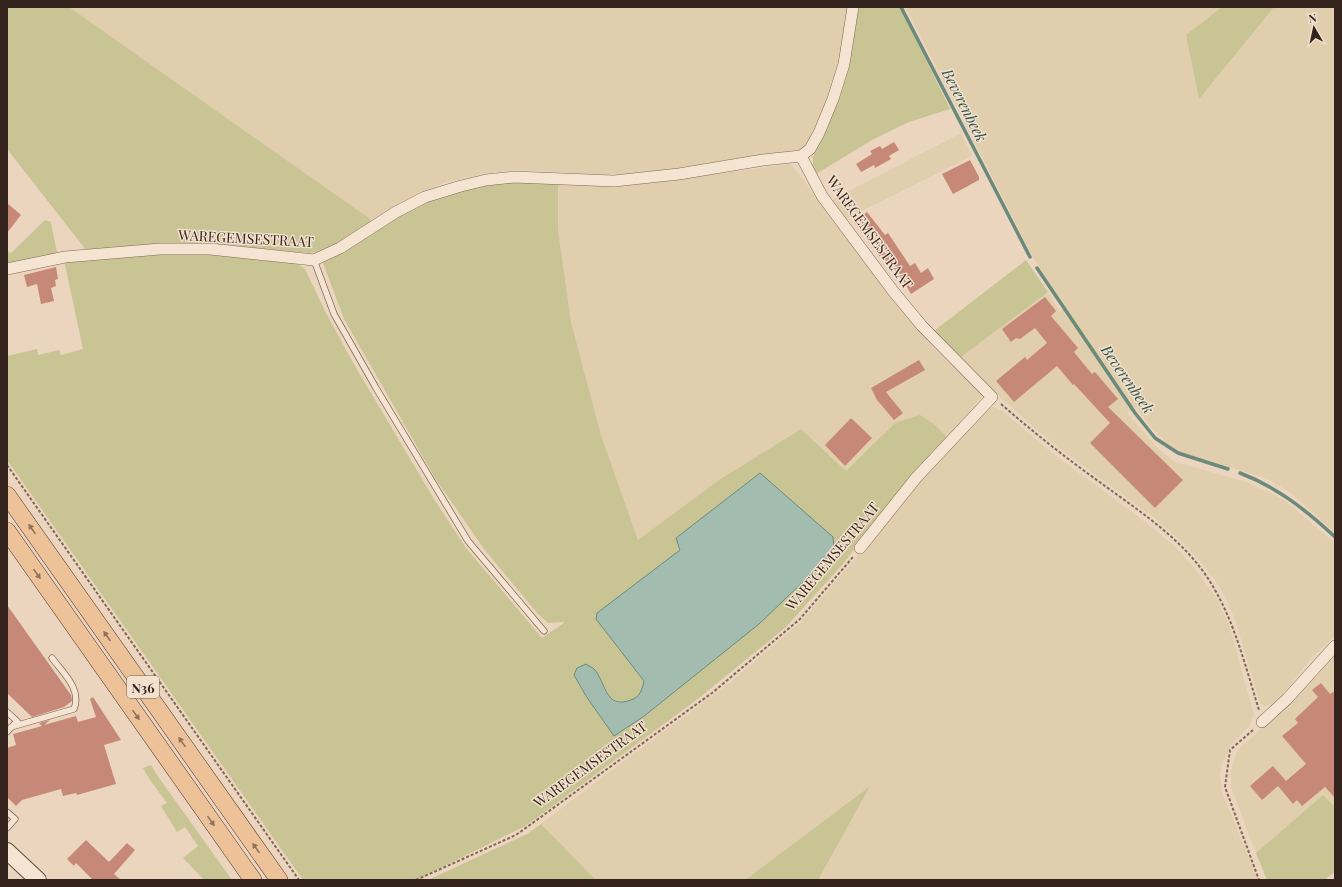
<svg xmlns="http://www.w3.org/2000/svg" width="1342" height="887" viewBox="0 0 1342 887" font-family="'Playfair Display',serif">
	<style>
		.farmland { fill: #e0cead }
		.green { fill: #c8c494; fill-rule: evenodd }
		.water { fill: #a2bdb0; stroke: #6a8a7c }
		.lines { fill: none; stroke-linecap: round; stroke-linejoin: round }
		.stream { stroke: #6a8a7c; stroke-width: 3.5 }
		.building { fill: #c78977 }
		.service-casing { stroke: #826759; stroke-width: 7 }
		.minor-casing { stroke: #826759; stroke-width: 12 }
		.secondary-casing { stroke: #64483c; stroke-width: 18 }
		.primary-casing { stroke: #50362d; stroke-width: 18 }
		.path { stroke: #826759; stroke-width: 2; stroke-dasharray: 3 2; stroke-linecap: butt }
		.service { stroke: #f6e4d2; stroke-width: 5.5 }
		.minor { stroke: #f6e4d2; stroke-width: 11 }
		.secondary { stroke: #f6e4d2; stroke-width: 16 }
		.primary { stroke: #edc298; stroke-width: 17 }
		.oneway { fill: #90725a }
		.labels { text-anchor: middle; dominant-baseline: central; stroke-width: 3; stroke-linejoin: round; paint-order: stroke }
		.shield { fill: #f3e1ce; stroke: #6d5c51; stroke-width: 1 }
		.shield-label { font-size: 13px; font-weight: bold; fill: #33231c }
		.street-label { font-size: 14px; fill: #33231c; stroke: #f3e1ce }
		.water-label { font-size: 15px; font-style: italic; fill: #2c5248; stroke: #f3e1ce }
	</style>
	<rect width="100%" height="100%" fill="#ebd5bf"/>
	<path class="farmland" d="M69,7h781l-9,49 -19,59 -13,28 -11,7 -163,24h-45l-71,-4 -34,3 -38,9 -26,10 -22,12 -26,17z
		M906,7h316l-36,28 13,64 75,-92h61v526l-44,-40 -25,-15 -91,-27 -24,-24 -15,-20 -9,6 29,33 17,15 73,21 38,18 51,43v93l-22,20 -27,34 -14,14 -8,2 -4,-3 -25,-83 -10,-24 -13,-20 -14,-17 -20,-21 -25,-21 -87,-64 -27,-21 -50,-45 -28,-30 87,-65 12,20 6,-5 -32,-48z
		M961,133l11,23 -128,64 -14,-19z
		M790,164l8,8 37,52 97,123 51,48 -35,43 -13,-13 -40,-2 -49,48 -45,-42 -82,51 -81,60 -37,-105 -30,-113 -13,-92v-46l66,2z
		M995,407l7,4 50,42 84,62 36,29 19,20 25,33 14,31 24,87 -5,11 -18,19 -8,16 -3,13 2,18 36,88h-440l51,-94 -124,94h-149l-55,-56 79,-60 107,-79 75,-64 128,-151 58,-62z
		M1335,652v155l-12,-12 -67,58 -25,-66v-17l6,-19 48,-45z"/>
	<path class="green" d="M7,7h62l304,214 -17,13 -32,17 -15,2 -76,-7 -56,-3 -91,7 -79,-101z
		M857,7h43l50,102 -41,13 -37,18 -56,34 -3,-2v-15l14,-36z
		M1222,7h52l-75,92 -13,-64z
		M520,182l38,2v46l13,92 30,113 37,105 81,-60 82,-51 45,42 49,-48 25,-8 15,10 13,13 -52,58 -54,69 -57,63 -86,70 -172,127 -111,55h-113l-296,-420v-104l30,-7 1,6 21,-5 2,5 22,-6 -19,-89 134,-9 82,9 19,5 6,4 21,44 29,53 79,133 32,49 76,90 23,-16 -17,1 -11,-10 -53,-64 -49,-71 -91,-159 -21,-56 22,-12 57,-38 47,-20 50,-10zM760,473l70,83 -71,68 -116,93 -29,18 -28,-39 -12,-21 20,-7c4,7 6,17 10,23 7,10 23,16 33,7 5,-4 6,-11 7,-17l-48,-62 1,-6 83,-63 -4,-12z
		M45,220l6,2 6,31 -50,11v-13l4,2z
		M1026,260l22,32 -87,65 -27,-26z
		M151,765l6,10 75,105h-28l-21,-22 15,-12 -13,-19 -8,5 -16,-26 6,-3 -17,-23 -7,-12z
		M870,786l-52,94h-73z
		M1323,795l12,12v65l-11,8h-57l-11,-27z
		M541,824l55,56h-168l99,-46z"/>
	<path class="water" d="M760,473l73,64 1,10 -4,9 -71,68 -116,93 -29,19 -28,-40 -12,-21 3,-7 9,-4c2,2 6,3 8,5 12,12 10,41 37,31 9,-3 11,-10 13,-19l-48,-62 1,-6 83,-63 -4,-12z"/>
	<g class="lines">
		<path class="stream" d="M901,7l129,250
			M1037,268l98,145 20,25 23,15 50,16
			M1240,473c37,14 66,37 95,64"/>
	</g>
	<path class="building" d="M894,142l5,8 -10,6 2,3 -16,9 -1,-3 -13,7 -5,-8 16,-10 -2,-3 10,-5 2,3z
		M970,160l9,17v3l-26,14 -11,-20z
		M7,203l14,12 -14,18z
		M867,212l18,23 3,-2 22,33 5,-3 6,10 7,-5 6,11 -23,15 -20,-35 -7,3 -30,-40z
		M56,267l2,12 -3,1 1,6 -5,2 3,13 -13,3 -4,-20 -10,3 -3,-12z
		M1045,297l11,14 -5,5 27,32 -4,4 18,22 3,-2 23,27 -10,8 75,73 -28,28 -65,-65 20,-20 -36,-39 -1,1 -16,-19 -43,36 -18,-21 29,-24 2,3 20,-17 -12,-15 -15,11 -4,-1 -5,4 -9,-13z
		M919,360l6,10 -39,22 17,21 -9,7 -17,-20 -6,-12z
		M851,418l21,20 -27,28 -20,-21z
		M7,605l64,90 1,6 -8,6 -32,10 -25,-24z
		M1321,683l9,11 5,-3v107l-10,-11 -23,19 -5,-6 -4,4 -15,-18 -16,14 -12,-14 23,-20 13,15 20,-17 -24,-28 16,-13 -3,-4 23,-22 -6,-7z
		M93,697l28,43 -17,5 12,39 -39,11 -1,-2 -13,3 -2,-7 -39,11 -6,6 -9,-9v-49l9,-3 -3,-11 29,-8 -3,-3 11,-3 -6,5 32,-9 2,6 18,-5 -6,-18z
		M86,840l23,22 18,-19 8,7 -21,24 7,6h-28l-17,-17 -2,3 -7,-7z"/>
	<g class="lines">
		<g class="service-casing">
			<path id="service" d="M314,260l20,54 42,74 92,153 76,90
				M7,712l10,9 -10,11
				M11,727l63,-18c8,-20 -11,-36 -22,-51
				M7,812l8,7 -8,9"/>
		</g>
		<g class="minor-casing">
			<path id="minor" d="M801,156l21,40 71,95 29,35 70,71 -76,81 -56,70
				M7,269l58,-12 95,-8h50l104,11 26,-12 56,-36 29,-15 36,-11 25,-6 28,-3 100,4 65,-7 84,-14 38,-4 9,-7 9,-16 14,-34 11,-35 9,-57
				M1262,722l25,-23 48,-53"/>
		</g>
		<g class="secondary-casing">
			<path id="secondary" d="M7,851l31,29"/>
		</g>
		<g class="primary-casing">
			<path id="primary" d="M7,495l272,385
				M7,531l246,349"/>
		</g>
		<path class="path" d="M1001,404c32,28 65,54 100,79 38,28 82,56 108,97 25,39 36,85 50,130
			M7,465l292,415
			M1253,730l-23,20 -5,37 34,93
			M416,880l100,-45 196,-142 88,-74 53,-62"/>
		<use href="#service" class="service"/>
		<use href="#minor" class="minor"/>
		<use href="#secondary" class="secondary"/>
		<use href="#primary" class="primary"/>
	</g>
	<defs><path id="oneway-solid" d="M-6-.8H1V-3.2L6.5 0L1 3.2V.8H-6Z"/></defs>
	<g class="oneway">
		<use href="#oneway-solid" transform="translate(32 529) rotate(-125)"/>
		<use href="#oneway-solid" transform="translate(37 574) rotate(55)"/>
		<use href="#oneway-solid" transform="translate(107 636) rotate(-125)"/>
		<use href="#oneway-solid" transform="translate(136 715) rotate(55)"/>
		<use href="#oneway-solid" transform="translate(182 742) rotate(-125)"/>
		<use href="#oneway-solid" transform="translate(211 821) rotate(55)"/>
		<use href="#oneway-solid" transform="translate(256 848) rotate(-125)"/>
	</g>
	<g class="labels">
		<rect class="shield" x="127" y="676" width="32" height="22" rx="3"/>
		<g class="shield-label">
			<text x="143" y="687">N36</text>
		</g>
		<g class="street-label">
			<text transform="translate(870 232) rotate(54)">WAREGEMSESTRAAT</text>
			<text transform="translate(246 238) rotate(3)">WAREGEMSESTRAAT</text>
			<text transform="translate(832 556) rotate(-50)">WAREGEMSESTRAAT</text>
			<text transform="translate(590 764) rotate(-36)">WAREGEMSESTRAAT</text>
		</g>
		<g class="water-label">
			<text transform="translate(965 105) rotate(63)">Beverenbeek</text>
			<text transform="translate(1128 379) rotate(55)">Beverenbeek</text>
		</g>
	</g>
	<rect width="1342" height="887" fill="none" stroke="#33231c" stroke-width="16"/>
	<g transform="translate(1314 28) rotate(351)" stroke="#f3e1ce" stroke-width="3" paint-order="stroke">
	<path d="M0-3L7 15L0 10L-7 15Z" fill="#33231c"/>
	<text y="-6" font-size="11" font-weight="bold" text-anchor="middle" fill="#33231c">N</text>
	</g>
</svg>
